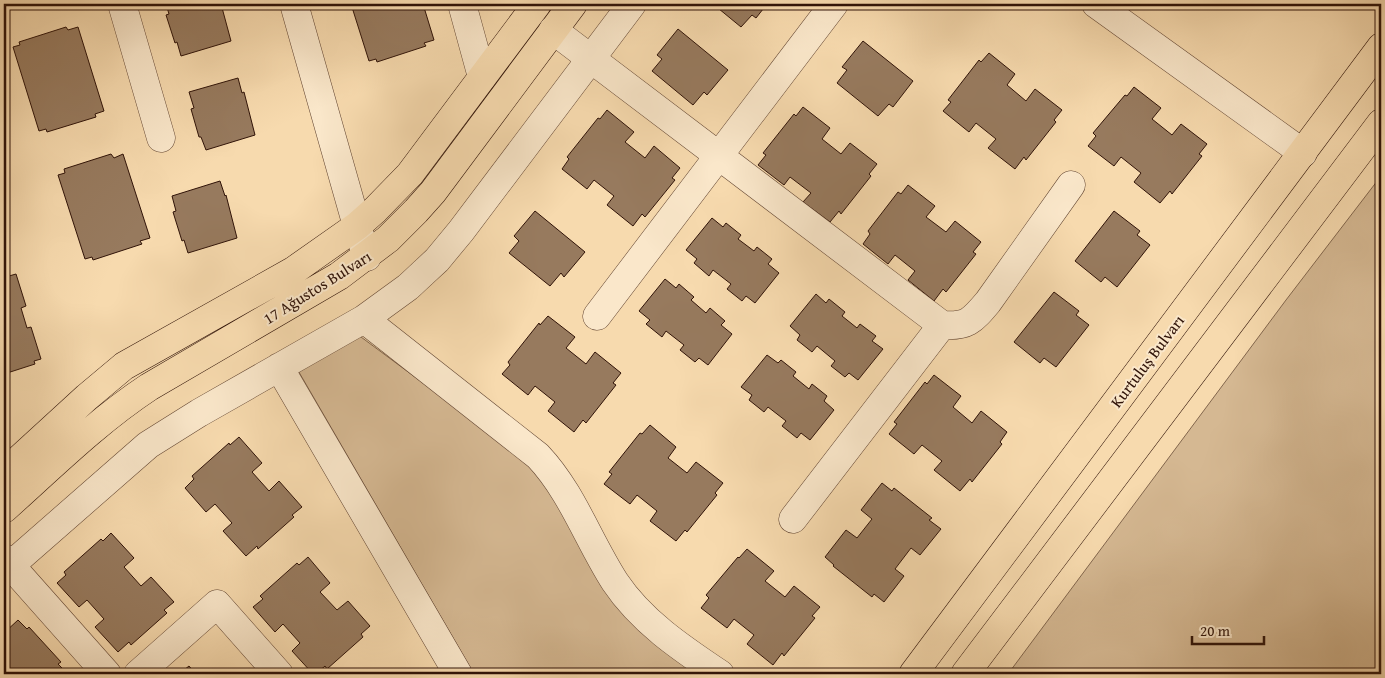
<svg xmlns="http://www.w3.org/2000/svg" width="1385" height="678" viewBox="0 0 1385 678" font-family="'Gentium Book Plus',serif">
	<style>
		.green { fill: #d5b892; stroke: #82664d }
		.building { fill: #977a5e; stroke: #301308 }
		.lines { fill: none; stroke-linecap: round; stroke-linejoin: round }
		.minor-casing { stroke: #624532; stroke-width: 29 }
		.major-casing { stroke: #301308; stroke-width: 29 }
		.highway-casing { stroke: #301308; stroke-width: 29 }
		.minor { stroke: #fae7ca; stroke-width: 28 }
		.major { stroke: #f7daae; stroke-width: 28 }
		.highway { stroke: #f7daae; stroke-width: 28 }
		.labels { text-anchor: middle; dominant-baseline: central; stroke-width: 4; stroke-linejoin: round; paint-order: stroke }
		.street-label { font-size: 16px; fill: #301308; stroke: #fae7ca }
	</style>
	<rect width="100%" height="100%" fill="#f7daae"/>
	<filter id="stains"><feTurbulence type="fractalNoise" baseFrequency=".004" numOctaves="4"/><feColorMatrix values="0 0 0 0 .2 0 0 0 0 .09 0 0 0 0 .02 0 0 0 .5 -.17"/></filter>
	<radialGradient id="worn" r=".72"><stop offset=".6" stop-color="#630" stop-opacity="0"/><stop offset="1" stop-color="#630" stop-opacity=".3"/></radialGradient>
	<path class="green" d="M1381,176v498h-373l278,-374z
		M357,334l163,121 181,219h-227l-178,-307z"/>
	<path class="building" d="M166,4h55l10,37 -50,15 -4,-14 -2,1 -9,-28 3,-1z
		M351,4h72l11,36 -10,3 2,3 -49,16 -1,-3 -7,2z
		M713,4h54l-11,14 -4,-3 -11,12z
		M66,27l2,3 10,-3 26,84 -9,3 1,3 -49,15 -1,-3 -7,2 -26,-84 7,-2 -1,-3z
		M678,29l50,41 -21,25 -3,-3 -11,13 -41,-34 10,-12 -5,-4z
		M863,41l50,40 -20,26 -4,-3 -11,12 -41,-33 10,-13 -5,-3z
		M989,53l26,21 -8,11 19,16 9,-12 27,21 -8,10 2,2 -30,38 -2,-3 -9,12 -27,-21 8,-9 -20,-16 -7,9 -26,-21 8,-9 -3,-2 31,-40 2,2z
		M238,78l4,15 2,-1 11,43 -49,15 -5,-13h-2l-8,-28 3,-1 -5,-16z
		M1134,87l27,21 -9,11 20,16 9,-11 26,20 -8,10 3,2 -30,38 -2,-3 -10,12 -26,-21 7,-9 -20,-16 -7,9 -26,-20 8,-10 -3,-3 32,-38 2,1z
		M803,107l27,21 -8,11 19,15 9,-11 27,21 -8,10 2,2 -30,38 -2,-3 -9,11 -27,-20 8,-9 -21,-16 -6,8 -26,-20 8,-10 -3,-2 31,-39 2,2z
		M607,110l27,22 -9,10 20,16 9,-12 26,22 -8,10 3,2 -30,37 -3,-3 -9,12 -26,-21 7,-9 -20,-16 -7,9 -25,-20 7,-10 -2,-2 31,-39 2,1z
		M111,154l3,4 9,-4 27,84 -10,3 2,3 -49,16 -1,-3 -7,2 -27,-84 7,-2 -1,-4z
		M220,181l5,15 1,-1 11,43 -49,15 -4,-13 -2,1 -9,-29 3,-1 -4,-15z
		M908,185l27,21 -9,11 20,15 9,-11 26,21 -8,10 3,2 -30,38 -3,-3 -9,12 -26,-21 7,-9 -20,-16 -7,9 -25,-20 7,-10 -2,-3 30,-39 3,2z
		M535,211l50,41 -21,25 -3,-4 -11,13 -41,-33 10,-12 -5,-5z
		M1114,211l26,20 -3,4 13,10 -33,42 -12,-10 -4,5 -26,-21z
		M712,218l11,9 3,-4 15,12 -3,4 16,12 3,-4 15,12 -4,5 11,9 -24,30 -9,-7 -4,5 -15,-12 4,-5 -18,-14 -4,6 -15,-13 3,-4 -11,-9z
		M7,273l2,3 7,-2 10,32 -5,2 6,20 4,-1 10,32 -7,2 1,3 -31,10v-100z
		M665,279l11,9 3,-4 15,13 -3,3 15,13 4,-5 15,13 -4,4 11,9 -24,31 -9,-7 -4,4 -15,-12 4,-5 -18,-14 -4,6 -16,-13 4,-4 -11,-9z
		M1054,292l25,19 -3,4 13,10 -33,42 -12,-9 -4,5 -26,-21z
		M816,294l10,9 3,-4 16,13 -3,4 15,12 3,-4 16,12 -4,5 11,8 -25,31 -9,-7 -4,4 -14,-11 4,-5 -18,-15 -5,6 -15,-12 3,-5 -10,-9z
		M548,316l27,21 -9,11 20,16 9,-12 26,21 -8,10 3,2 -30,38 -3,-3 -9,12 -26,-21 7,-9 -20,-16 -7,9 -26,-21 8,-9 -2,-3 31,-39 1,2z
		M767,355l11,8 3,-3 15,12 -3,4 16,13 3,-5 15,12 -3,5 10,9 -24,30 -9,-7 -4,5 -15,-12 4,-5 -18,-14 -4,5 -15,-12 3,-5 -11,-8z
		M934,375l27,21 -8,11 19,16 9,-12 26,21 -7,10 2,2 -30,38 -2,-3 -10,12 -26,-21 8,-9 -20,-16 -8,9 -25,-20 8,-10 -3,-2 31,-40 2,2z
		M650,425l26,22 -8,11 19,15 9,-11 27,21 -8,10 2,2 -30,37 -2,-2 -9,11 -26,-20 7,-10 -20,-16 -7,9 -26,-20 8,-10 -3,-2 31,-39 2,1z
		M239,437l23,26 -10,9 17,19 10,-10 23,26 -10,8 2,2 -36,32 -1,-3 -11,10 -23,-25 9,-8 -17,-19 -9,8 -21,-24 9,-9 -2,-3 37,-33 1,2z
		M882,483l10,8 2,-3 38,30 -3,2 12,9 -21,26 -9,-7 -16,21 9,7 -20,26 -10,-8 -2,3 -39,-31 1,-1 -9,-8 21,-27 11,8 15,-19 -11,-9z
		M111,533l23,25 -10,9 17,19 10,-9 23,25 -10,8 3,3 -36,32 -2,-3 -11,10 -23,-25 9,-8 -17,-19 -8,7 -22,-24 9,-8 -2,-3 37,-33 2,2z
		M747,549l27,22 -9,10 20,16 9,-11 26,21 -8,9 3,2 -31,38 -2,-3 -9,12 -26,-21 7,-9 -20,-16 -7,9 -26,-20 8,-10 -3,-3 32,-38 1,1z
		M308,557l22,26 -10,9 17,18 11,-9 22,25 -9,8 2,3 -36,32 -2,-3 -9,8h-3l-21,-23 8,-8 -17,-19 -8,8 -22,-25 10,-8 -3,-3 37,-33 2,2z
		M18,620l9,9 2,-2 32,35 -3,2 10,10h-64v-41z
		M189,666l7,8h-17z"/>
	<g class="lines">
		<g class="minor-casing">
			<path id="minor" d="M122,4l39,134
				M294,4l63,222 10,31
				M462,4l20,73
				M1096,4l207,149
				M553,30l389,295 -149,194
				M597,316l237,-312
				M364,319l174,137c34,36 50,84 77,126 26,39 66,66 105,92
				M942,325c25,2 30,-4 46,-23l83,-117
				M279,367l179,307
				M4,558l103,116
				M4,571l144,-126 51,-32 165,-94 44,-32 15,-14 14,-13 24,-29 171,-227
				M138,674l79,-70 62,70"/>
		</g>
		<g class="major-casing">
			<path id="major" d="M4,473l83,-76 37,-31 169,-95 64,-45 18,-16 35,-36 127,-170
				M4,509c47,-42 92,-87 145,-122l190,-111 49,-37 28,-28 17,-19 140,-188"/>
		</g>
		<g class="highway-casing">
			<path id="highway" d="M913,674l468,-627
				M965,674l416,-551"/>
		</g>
		<use href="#minor" class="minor"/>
		<use href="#major" class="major"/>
		<use href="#highway" class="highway"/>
	</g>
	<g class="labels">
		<g class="street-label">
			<text transform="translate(317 287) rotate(-32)">17 Ağustos Bulvarı</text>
			<text transform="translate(1147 361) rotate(-53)">Kurtuluş Bulvarı</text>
		</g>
	</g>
	<rect width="1385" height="678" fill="none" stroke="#f7daae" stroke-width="20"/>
	<rect x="5" y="5" width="1375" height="668" fill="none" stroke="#301308" stroke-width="2.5"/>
	<rect x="10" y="10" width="1365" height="658" fill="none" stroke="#301308"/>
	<path d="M1192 636v8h72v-8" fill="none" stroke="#301308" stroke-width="2.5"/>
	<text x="1200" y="636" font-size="15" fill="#301308" stroke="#fae7ca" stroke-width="4" paint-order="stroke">20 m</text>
	<rect width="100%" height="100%" filter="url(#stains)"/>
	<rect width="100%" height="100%" fill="url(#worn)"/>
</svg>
